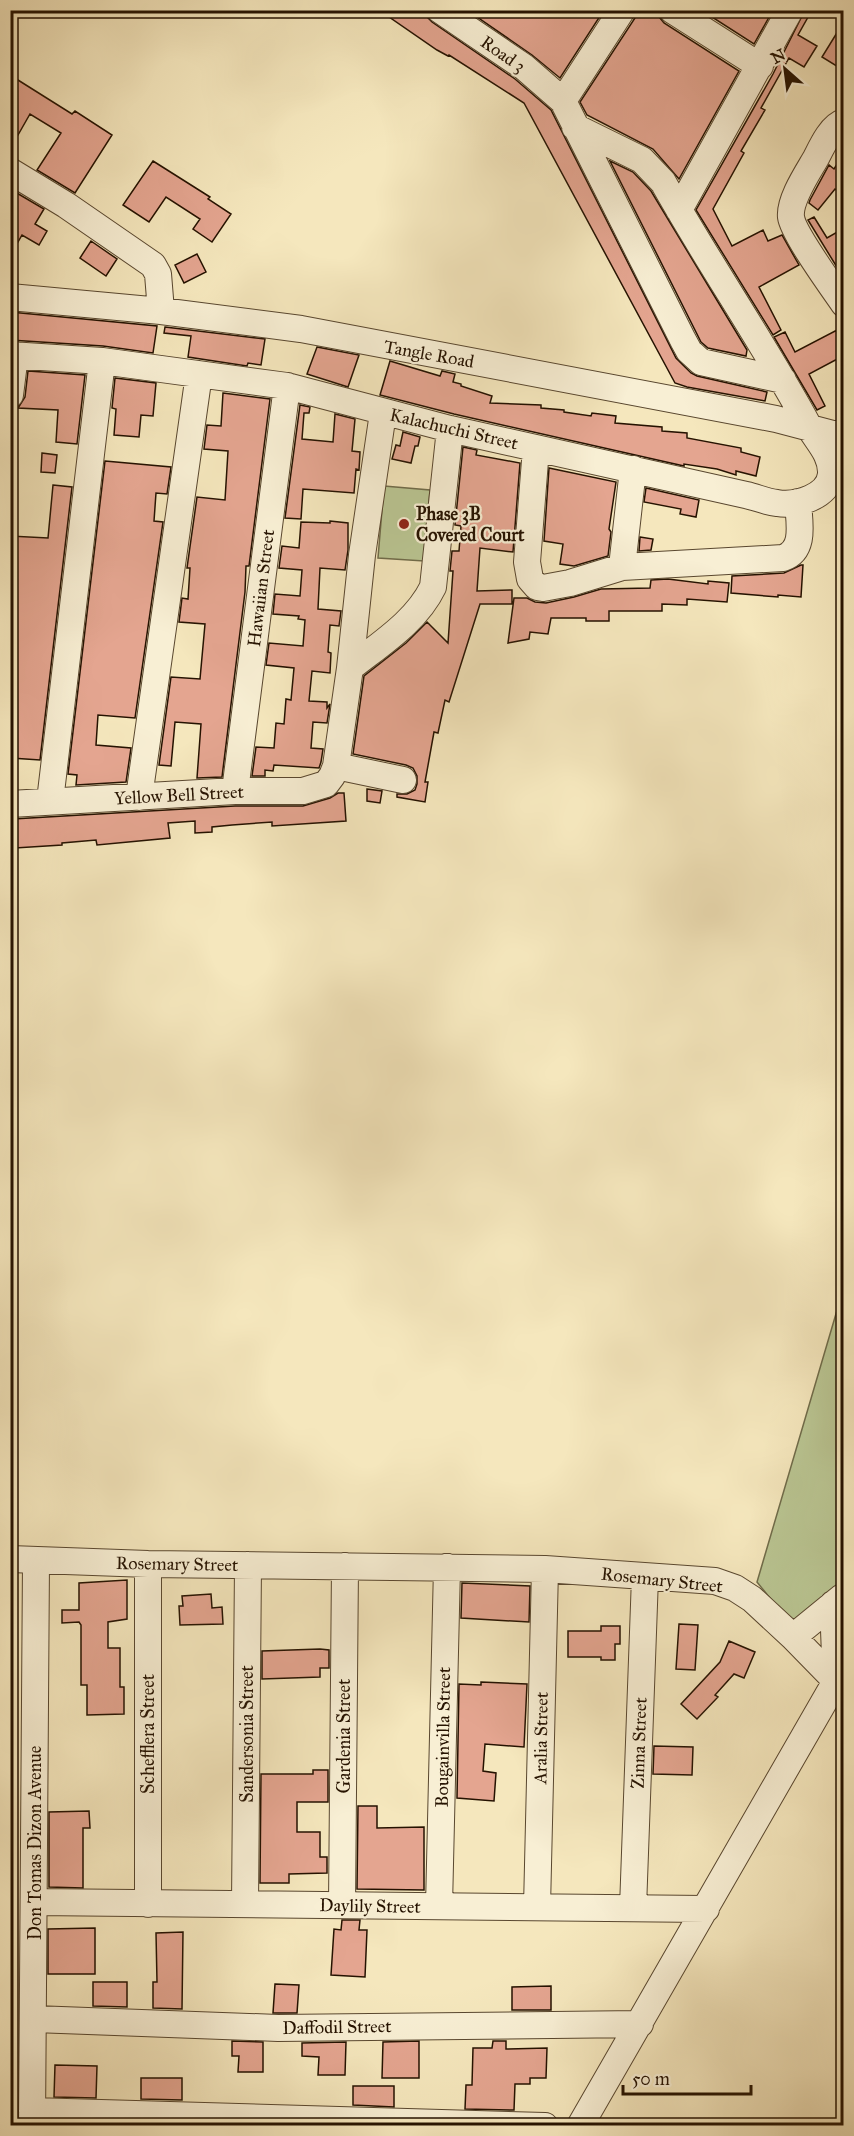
<svg xmlns="http://www.w3.org/2000/svg" width="854" height="2136" viewBox="0 0 854 2136" font-family="'IM FELL Great Primer',serif">
	<style>
		.green { fill: #bac693; stroke: #706c4a; stroke-width: 1.5 }
		.building { fill: #e4a590; stroke: #251200; stroke-width: 1.5 }
		.lines { fill: none; stroke-linecap: round; stroke-linejoin: round }
		.minor-casing { stroke: #59472f; stroke-width: 28 }
		.minor { stroke: #f8efd4; stroke-width: 26 }
		.poi-dot { fill: #8f2418; stroke: #f8efd4; stroke-width: 2 }
		.labels { text-anchor: middle; dominant-baseline: central; stroke-width: 4.5; stroke-linejoin: round; paint-order: stroke }
		.street-label { font-size: 18px; fill: #251200; stroke: #f8efd4 }
		.poi-label { font-size: 18px; font-weight: bold; fill: #251200; stroke: #f8efd4; text-anchor: start }
	</style>
	<rect width="100%" height="100%" fill="#f5e7bd"/>
	<filter id="stains"><feTurbulence type="fractalNoise" baseFrequency=".00333" numOctaves="4"/><feColorMatrix values="0 0 0 0 .2 0 0 0 0 .09 0 0 0 0 .02 0 0 0 .5 -.17"/></filter>
	<radialGradient id="worn" r=".72"><stop offset=".6" stop-color="#630" stop-opacity="0"/><stop offset="1" stop-color="#630" stop-opacity=".3"/></radialGradient>
	<path class="green" d="M384,486l46,4 -6,71 -46,-3z
		M843,1290v292l-51,43 -35,-43z"/>
	<path class="building" d="M379,10h41l12,12 83,57 36,31 125,248 15,15 6,3 70,16 -2,9 -78,-14 -12,-4 -151,-280 -75,-48 -1,1 -11,-6z
		M467,10h137l-44,68 -28,-23z
		M637,10h20l2,7 5,6 75,48 -60,108 -26,-30 -66,-34 -7,-13 55,-84z
		M701,10h72l-19,34z
		M805,10h7l-14,25 19,11 -13,21 -15,-9 -28,50 4,2 -24,41 3,2 -31,56 19,37 31,-16 5,11 14,-6 17,30 -40,22 22,43 -8,5 -77,-125 77,-136z
		M843,23v47l-21,-13z
		M10,75l62,39 3,-3 37,24 -37,58 -38,-23 24,-37 -31,-19 -20,35z
		M843,155v40l-8,-6 -17,21 -9,-7 1,-3 19,-35 5,4z
		M153,161l57,36 -2,2 23,15 -19,28 -19,-13 7,-10 -34,-22 -17,25 -26,-17z
		M610,161l23,11 18,19 96,159 -1,6 -38,-8 -7,-6z
		M10,189l34,20 -9,15 12,7 -8,14 -17,-10 -12,21z
		M814,217l13,21 12,-7 4,8v38l-35,-57z
		M91,241l26,18 -11,17 -26,-18z
		M197,254l9,18 -22,11 -9,-18z
		M10,312l147,14 -4,27 -50,-7 -93,-6z
		M165,327l100,12 -4,26 -13,-2 -1,3 -59,-9 3,-21 -27,-3z
		M837,330l6,12v14l-34,18 16,32 -8,4 -43,-73 11,-5 10,20z
		M317,347l42,8 -11,32 -41,-13z
		M390,361l50,15 2,-5 13,3 -2,8 8,2v2l31,10 -2,7 51,2v3l23,2v2l27,4 1,-3 24,3 -1,7 47,4v4l25,2v5l54,10v4l19,5 -4,19 -20,-5v4l-19,-6 -33,-5v2l-230,-52 -74,-19z
		M28,371l57,4 -8,69 -21,-2 2,-32 -40,-2 7,-11z
		M115,378l41,5 -3,33 -12,-1 -2,22 -25,-2 2,-26 -4,-1z
		M223,393l47,6 -21,167h-3l-1,26 -23,185 -25,1 4,-54 -26,-2 -4,44 -12,-1 12,-88 29,2 5,-55 -26,-2 3,-24 6,1 2,-31h-3l10,-71 28,3 3,-49 -24,-2 3,-24 14,1z
		M300,405l10,2 -1,6h-5l-2,26 31,3 2,-28 20,5 -3,32 8,1 -1,18 -3,-1 -2,24 -51,-4 -2,30 -16,-1z
		M403,432l17,5 -2,9h-3l-4,17 -19,-4 4,-14 4,1z
		M463,447l14,3 -1,5 44,8 -7,89 -33,-4 -3,43 35,-1v14h-32l-31,98 -4,-2 -7,33 -4,-1 -9,50h3l-3,20 -28,-5v-3h10l8,-4 2,-6v-8l-4,-8 -7,-3 -53,-11 11,-78 42,-33 21,-21 21,21 5,-72h-3l2,-20h7l2,-25 -6,-1z
		M42,453l15,2 -2,18 -14,-1z
		M105,461l66,6 -4,27 -11,-1 -2,28 9,1 -28,196 -37,-3 -2,30 35,3 -5,34 -50,3 1,-10 -9,-1z
		M549,468l67,14 -7,47 2,3 -3,24 -34,10 -14,-2 3,-20 -19,-3z
		M53,485l19,2 -32,273 -29,-2 2,-25 -3,-1v-196l38,2z
		M646,488l53,12 -3,17 -16,-3 1,-5 -37,-7z
		M330,521l18,2v27l-3,20 -25,-2 -2,41 23,2 -2,15 -9,-1 -2,27 3,1 -1,20 -18,-2 -3,30 18,1v6l3,-4 -3,19 -14,-1 -2,26 12,1 -2,13 -2,6 -45,-3 -1,6 -8,-1v6h-13l4,-29 18,1 2,-25 8,1 2,-25 5,1 3,-32 -28,-3 3,-22 34,3 2,-26 -7,-1 1,-3 -26,-2 2,-20 25,2 2,-26 -23,-2 3,-22 17,2 2,-26 29,1z
		M640,537l13,2 -2,11 -12,1z
		M801,565h2l-2,32 -23,-2v2l-47,-4 1,-17 52,-3z
		M668,579l40,5v-3l21,2 -2,19 -40,-3v6l-25,-1v7h-53v10h-23v-3h-35l-3,16 -18,-2 -1,7 -21,4 6,-45h13l8,4 11,1 28,-6 27,-8 49,-1 1,-8z
		M367,789l15,2 -2,12 -13,-2z
		M338,793h6l2,28 -74,5v-4l-40,3 -20,2v5l-17,1v-12l-27,2 2,15 -73,7 -1,-5 -34,3v2l-47,3 -2,-29 222,-13h68l27,-8z
		M127,1580v39l-19,3v26h12v39h4v27l-37,1v-30h-6v-60l-2,-3 -17,1v-13h17v-27z
		M462,1583l68,3 -1,36 -68,-4z
		M211,1594l1,14 10,-1 1,17 -43,1 -1,-19h4l-1,-10z
		M679,1624l19,1 -3,45 -19,-1z
		M601,1626h19v18h-5v16h-14v-3h-33v-26h33z
		M729,1641l26,11 -11,26 -10,-4 -19,21 3,2 -21,22 -16,-15 39,-42z
		M320,1649l9,1v18h-9v9l-58,2v-28z
		M481,1682l46,2 -3,63 -39,-3 -2,27 13,2 -2,28 -37,-3 2,-114 22,1z
		M654,1746l39,1 -1,28 -39,-1z
		M313,1770h15v32h-31v30h23v25h7v16l-38,1v9h-29l1,-109h52z
		M358,1806h19v22l47,-1v63l-67,-1z
		M89,1811l1,17h-7v60l-34,-1v-75z
		M342,1920h18l-1,10h8l-2,47 -34,-2 3,-46 7,1z
		M95,1928v46h-47v-45z
		M183,1932l-1,77 -29,-1v-26h4l-1,-49z
		M93,1982h34v25l-34,-1z
		M275,1984l24,1 -2,28h-24z
		M551,1986v24h-39v-23z
		M232,2041l31,1v30h-25l1,-16h-7z
		M419,2041v37h-37l1,-36z
		M493,2041h13v8l41,-1 -1,30h-16v6h-15l-1,26 -49,-1 1,-24h6l1,-37h19z
		M346,2042l-1,33h-27l1,-18 -17,-1v-13z
		M55,2065l42,1 -1,32 -42,-1z
		M141,2078h41v22l-41,-1z
		M353,2086h41v21l-41,-2z"/>
	<g class="lines">
		<g class="minor-casing">
			<path id="minor" d="M440,10l84,57 39,34 120,239 6,11 12,11 82,18
				M672,10l88,56
				M563,101l59,-91
				M844,122c-13,4 -22,24 -28,36 -8,14 -27,42 -25,59 2,16 42,71 53,87
				M10,171l56,34 87,60 5,9 3,37
				M679,210l111,-200
				M10,297l151,14 140,18 475,90 57,15h11
				M10,355l92,6 185,25 163,43 296,66c10,2 20,7 31,8 19,3 52,-6 54,-29 1,-20 -15,-34 -23,-49 -45,-83 -99,-161 -145,-243l-21,-22 -67,-33
				M10,395l5,-40
				M536,448l-9,114 3,17 7,8 6,1 27,-5 52,-16 161,-9c23,-8 16,-36 15,-56
				M622,567l11,-98
				M350,668c30,-24 66,-46 83,-81l17,-158
				M336,766l67,14
				M235,791l52,-405
				M139,797l60,-423
				M50,801l52,-440
				M10,804l225,-13h68l23,-7 6,-8 4,-10 14,-98 12,-113 21,-142
				M10,1559l138,5 397,5 170,12 20,7 17,11 41,38 43,44 -256,445
				M833,1604l3,77
				M793,1637l49,-40
				M35,1902l671,7
				M148,1904v-340
				M245,1904l3,-339
				M342,1905l3,-339
				M439,1906l8,-339
				M537,1907l8,-338
				M633,1908l12,-331
				M34,2019l244,9 362,-4
				M32,2111l513,15
				M32,2126l4,-565"/>
		</g>
		<use href="#minor" class="minor"/>
	</g>
	<circle class="poi-dot" cx="404" cy="524" r="6"/>
	<g class="labels">
		<g class="street-label">
			<text transform="translate(503 54) rotate(35)">Road 3</text>
			<text transform="translate(429 354) rotate(10)">Tangle Road</text>
			<text transform="translate(454 429) rotate(13)">Kalachuchi Street</text>
			<text transform="translate(261 588) rotate(-83)">Hawaiian Street</text>
			<text transform="translate(179 795) rotate(-3)">Yellow Bell Street</text>
			<text transform="translate(177 1564) rotate(1)">Rosemary Street</text>
			<text transform="translate(662 1580) rotate(6)">Rosemary Street</text>
			<text transform="translate(148 1734) rotate(-90)">Schefflera Street</text>
			<text transform="translate(247 1734) rotate(-90)">Sandersonia Street</text>
			<text transform="translate(344 1736) rotate(-90)">Gardenia Street</text>
			<text transform="translate(443 1737) rotate(-89)">Bougainvilla Street</text>
			<text transform="translate(541 1738) rotate(-89)">Aralia Street</text>
			<text transform="translate(639 1743) rotate(-88)">Zinna Street</text>
			<text transform="translate(35 1843) rotate(-90)">Don Tomas Dizon Avenue</text>
			<text transform="translate(370 1906) rotate(1)">Daylily Street</text>
			<text transform="translate(337 2027) rotate(-1)">Daffodil Street</text>
		</g>
		<g class="poi-label">
			<text x="416" y="514">Phase 3B<tspan x="416" dy="21">Covered Court</tspan></text>
		</g>
	</g>
	<rect width="854" height="2136" fill="none" stroke="#f5e7bd" stroke-width="36"/>
	<rect x="12" y="12" width="830" height="2112" fill="none" stroke="#251200" stroke-width="3"/>
	<rect x="18" y="18" width="818" height="2100" fill="none" stroke="#251200" stroke-width="1.5"/>
	<g transform="translate(785 69) rotate(332)" stroke="#f8efd4" stroke-width="4.5" paint-order="stroke">
	<path d="M0-4.5L10 22L0 15L-10 22Z" fill="#251200"/>
	<text y="-9" font-size="16" font-weight="bold" text-anchor="middle" fill="#251200">N</text>
	</g>
	<path d="M623 2085v9h128v-9" fill="none" stroke="#251200" stroke-width="3"/>
	<text x="632" y="2085" font-size="18" fill="#251200" stroke="#f8efd4" stroke-width="4.5" paint-order="stroke">50 m</text>
	<rect width="100%" height="100%" filter="url(#stains)"/>
	<rect width="100%" height="100%" fill="url(#worn)"/>
</svg>
